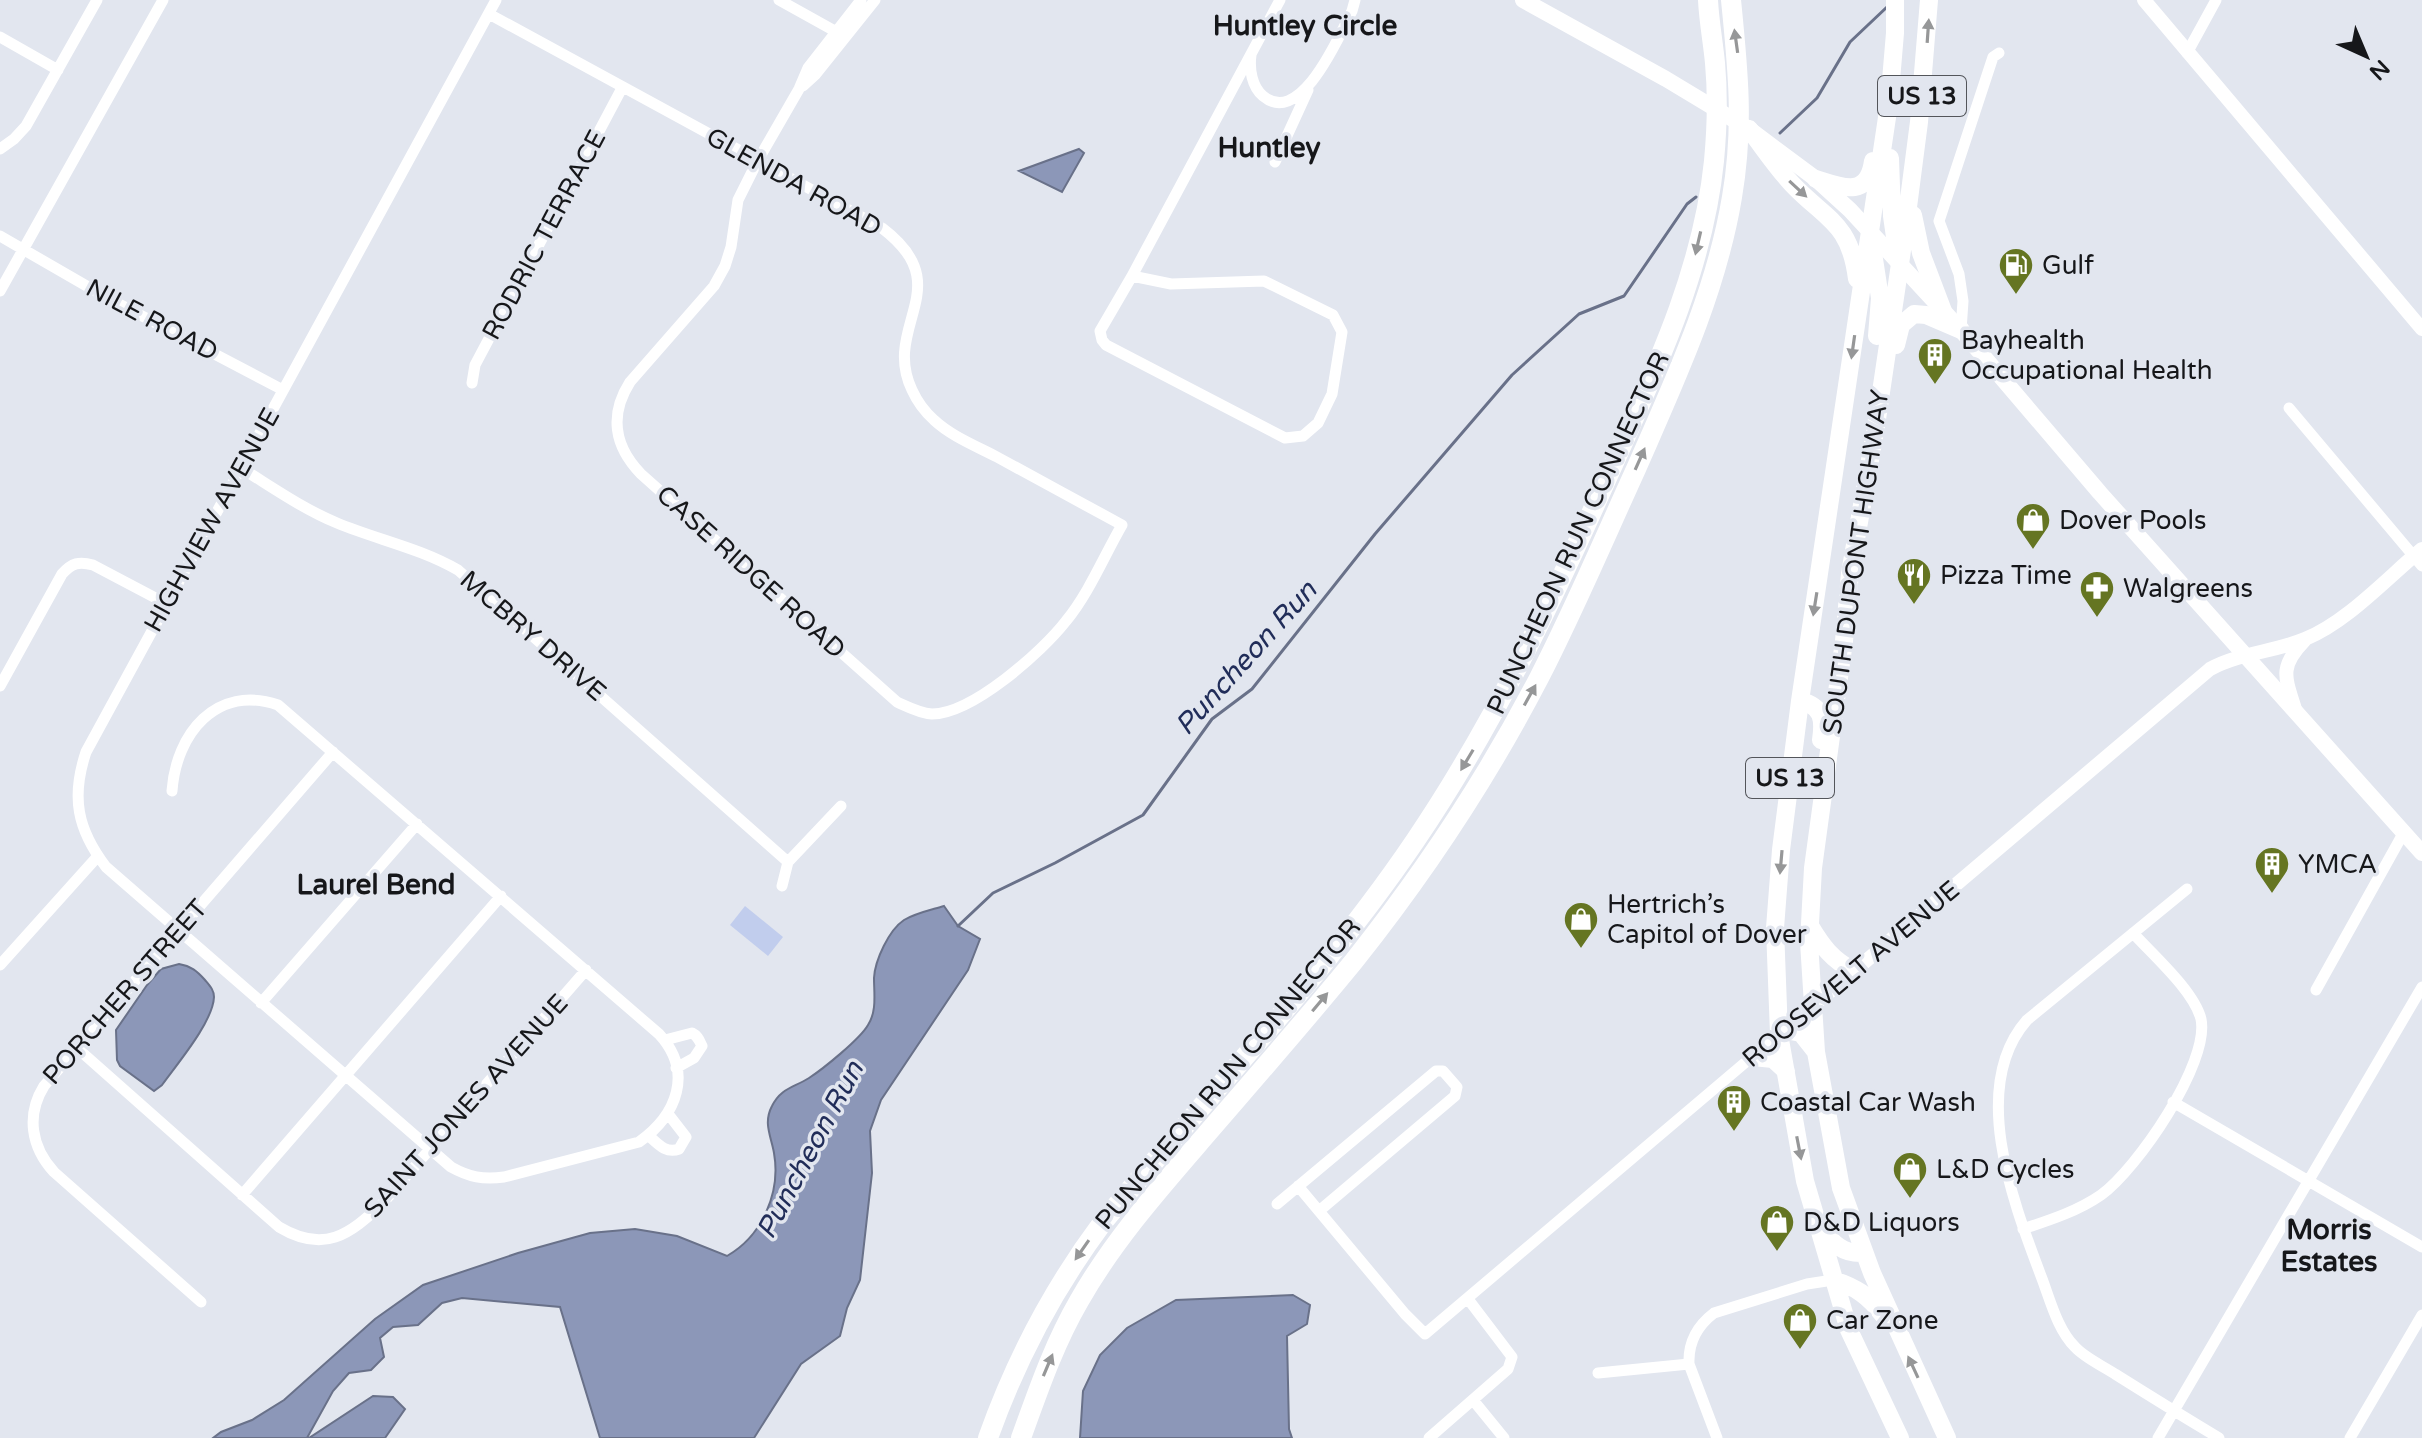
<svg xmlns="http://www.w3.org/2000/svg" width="2422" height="1438" viewBox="0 0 2422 1438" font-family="'Varela Round',sans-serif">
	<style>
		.green { fill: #c1cded }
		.water { fill: #8c97b8; stroke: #697189; stroke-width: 2 }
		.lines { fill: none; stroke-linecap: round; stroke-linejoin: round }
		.stream { stroke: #697189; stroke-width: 3 }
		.minor { stroke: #fff; stroke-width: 11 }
		.tertiary { stroke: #fff; stroke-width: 14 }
		.secondary { stroke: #fff; stroke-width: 14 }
		.primary { stroke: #fff; stroke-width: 16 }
		.trunk { stroke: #fff; stroke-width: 18 }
		.motorway { stroke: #fff; stroke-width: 20 }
		.oneway { fill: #969798 }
		.labels { text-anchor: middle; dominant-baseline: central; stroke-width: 7; stroke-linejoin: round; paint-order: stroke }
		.shield { fill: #e2e6ef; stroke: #53555a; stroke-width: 2 }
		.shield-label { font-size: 24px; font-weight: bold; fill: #16171a }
		.street-label { font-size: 26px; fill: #16171a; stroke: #e2e6ef }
		.poi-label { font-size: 26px; fill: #16171a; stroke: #e2e6ef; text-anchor: start }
		.neighbourhood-label { font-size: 28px; font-weight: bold; fill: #16171a; stroke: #e2e6ef }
		.water-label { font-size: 28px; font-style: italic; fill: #212d59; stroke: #e2e6ef }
	</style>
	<rect width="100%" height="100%" fill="#e2e6ef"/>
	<path class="green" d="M745,906l38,31 -15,19 -38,-31z"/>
	<path class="water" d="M1079,149l5,4 -22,39 -43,-21z
		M944,906l14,20 22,13 -12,31 -87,130 -11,31 2,42 -12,107 -13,28 -7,28 -39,28 -47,74h-154l-40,-131 -98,-9 -20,5 -24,22 -25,2 -13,11 4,19 -13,13 -22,3 -16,18 -26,47h-94l8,-6 31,-12 32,-20 91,-81 48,-34 95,-32 72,-20 45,-4 42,7 50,20c35,-20 54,-63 47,-103 -3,-17 -11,-30 -2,-47 9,-18 21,-18 37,-28 14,-9 51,-39 59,-53 9,-14 6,-31 6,-47 1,-18 15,-48 30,-58 12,-7 27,-10 40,-14z
		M179,964c12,2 18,7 26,16 5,6 9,10 9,17 -1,25 -37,67 -52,88l-8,6 -34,-25 -3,-6 -1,-30 31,-45 14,-16z
		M1293,1295l17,10 -3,19 -20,12 2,93 3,9h-212l3,-47 17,-36 27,-27 49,-28z
		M373,1396l20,1 12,12 -20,29h-76z"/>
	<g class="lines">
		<path class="stream" d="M1780,133l37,-35 33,-56 37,-35
			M958,926l35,-33 62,-30 88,-48 69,-96 40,-30 123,-155 137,-159 67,-61 45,-18 63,-92 9,-7"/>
		<path class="minor" d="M779,0l63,35
			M489,14l393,214c78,59 -1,97 30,162 5,11 13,22 22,30 17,16 42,26 63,37 42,23 83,45 125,68 -18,31 -33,68 -56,96 -24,31 -94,93 -134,93 -13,-1 -24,-7 -35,-12l-256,-228c-27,-28 -32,-59 -11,-92l84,-96 11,-20 6,-19 7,-47 19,-38 42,-73 9,-21 53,-68
			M0,37l58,33
			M2187,53l29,-53
			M1251,55c-2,14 1,32 12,41 38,32 77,-62 89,-85l3,-11
			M803,86l12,-11 60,-75
			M0,149l14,-10 12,-13 71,-126
			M1275,162l33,-72
			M0,236l104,60 179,94
			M1132,276l39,8 93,-3 69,34 9,17 -10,62 -14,29 -15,13 -18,2 -179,-93 -4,-5 -2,-9z
			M1132,276l148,-276
			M0,291l163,-291
			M1961,330l2,-29 -4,-27 -20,-53 54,-164 6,-4
			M472,383l3,-18 147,-277
			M2289,408l133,158
			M241,468c31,19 62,41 96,55 41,17 83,25 121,47l330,292
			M0,686l62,-112c10,-11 17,-13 31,-9l74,39
			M172,791c4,-57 44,-107 106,-86l381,329c35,38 18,81 -20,108l-135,35c-21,3 -35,0 -53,-10l-345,-300c-29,-38 -35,-70 -20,-115l410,-752
			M782,886l6,-24 53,-56
			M2187,889l-160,131c-59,67 -13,184 14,256 9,23 16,53 34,71 10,11 28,19 40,27 35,22 69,43 104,64
			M0,965l98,-109
			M2316,990l88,-158
			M261,1003l156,-179
			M665,1040l27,-7c6,3 7,7 10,13l-8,12 -18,10
			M77,1048l202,179c45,27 70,8 104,-24l203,-233
			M2173,1102l249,145
			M648,1135c10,9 18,19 31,14l7,-12 -17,-22
			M1298,1186l107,128 20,20 354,-300
			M242,1195l259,-299
			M1277,1204l159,-133h7l14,16 -2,9 -136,115
			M2023,1229c27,-9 55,-18 78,-34 36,-26 109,-132 100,-176 -7,-28 -48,-64 -68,-86
			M201,1302l-147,-130c-23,-25 -28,-57 -10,-86l289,-334
			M1598,1373l91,-9
			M1473,1400l31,38
			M1429,1438l79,-69 4,-12 -44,-58
			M1717,1438l-28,-74c-1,-22 8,-38 25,-51l93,-29 26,-4
			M2158,1438l264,-451
			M2350,1438l72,-123"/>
		<path class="tertiary" d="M2295,709c-10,-32 -16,-42 9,-68
			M1781,1033l429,-364c29,-16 64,-17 95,-30 42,-17 82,-61 117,-90"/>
		<path class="secondary" d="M2144,0l278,329"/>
		<path class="primary" d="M1523,0l143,79 83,50 67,50 34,31 111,120 139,163 322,360"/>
		<path class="trunk" d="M1895,0v33l-6,71 -89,597 -19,149 -6,78 4,106 26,147 44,149 51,108
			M1929,0l-10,122 -14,108 -29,196 -26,147 -6,68 -31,227 -4,74 7,110 25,136 31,85 75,165
			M1749,129c14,18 27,38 43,55 34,36 58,38 65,95
			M1890,158l2,58 4,28
			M1816,179c25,8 52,20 57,-18
			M1913,215l8,38 22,58
			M1872,246l8,52 -3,38
			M1896,345l5,-20 13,-11 12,1 35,15
			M1800,701c23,5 24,19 21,39
			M1810,926c12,20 22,34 44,45
			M1785,1030l16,3 15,19
			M1753,1057l20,2 13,12
			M1822,1229c11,15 21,25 41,24
			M1833,1280c23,7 36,16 50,35"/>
		<path class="motorway" d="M988,1438c28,-79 65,-149 115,-216 104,-126 220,-245 312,-381 80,-118 139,-244 197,-374 44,-98 91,-197 102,-306 3,-32 4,-65 1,-98 -2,-21 -6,-42 -7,-63
			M1021,1438c17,-47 33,-94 58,-137 34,-60 80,-112 125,-164 50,-58 101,-116 150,-176 70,-88 133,-183 185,-283 35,-68 65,-139 97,-209 39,-89 80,-176 96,-272 12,-70 6,-128 -1,-197"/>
	</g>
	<defs><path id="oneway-solid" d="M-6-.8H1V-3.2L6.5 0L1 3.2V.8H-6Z" transform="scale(2)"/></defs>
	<g class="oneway">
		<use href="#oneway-solid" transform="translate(1928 31) rotate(-86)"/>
		<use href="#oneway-solid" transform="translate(1736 41) rotate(-98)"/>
		<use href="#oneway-solid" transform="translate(1798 189) rotate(43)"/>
		<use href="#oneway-solid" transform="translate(1698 243) rotate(103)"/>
		<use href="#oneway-solid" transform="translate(1853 347) rotate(98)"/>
		<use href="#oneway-solid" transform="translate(1640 459) rotate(-66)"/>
		<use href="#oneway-solid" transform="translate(1815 604) rotate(99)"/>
		<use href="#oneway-solid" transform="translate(1530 695) rotate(-61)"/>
		<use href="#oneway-solid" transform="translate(1467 760) rotate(121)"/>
		<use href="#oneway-solid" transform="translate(1781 862) rotate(95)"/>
		<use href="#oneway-solid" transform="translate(1320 1002) rotate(-50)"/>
		<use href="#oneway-solid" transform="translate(1799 1148) rotate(79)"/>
		<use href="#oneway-solid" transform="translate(1082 1250) rotate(125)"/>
		<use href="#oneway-solid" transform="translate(1048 1365) rotate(-67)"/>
		<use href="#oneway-solid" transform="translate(1913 1367) rotate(-115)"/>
	</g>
	<defs>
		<g id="fuel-pin" transform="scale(1.8)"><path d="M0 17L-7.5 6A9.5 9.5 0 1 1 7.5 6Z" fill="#657522" stroke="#e2e6ef"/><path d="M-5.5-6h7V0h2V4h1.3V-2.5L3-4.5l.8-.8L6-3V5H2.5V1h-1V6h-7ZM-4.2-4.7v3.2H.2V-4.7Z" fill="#fff"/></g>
		<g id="building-pin" transform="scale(1.8)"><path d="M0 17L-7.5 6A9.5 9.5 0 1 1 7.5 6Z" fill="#657522" stroke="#e2e6ef"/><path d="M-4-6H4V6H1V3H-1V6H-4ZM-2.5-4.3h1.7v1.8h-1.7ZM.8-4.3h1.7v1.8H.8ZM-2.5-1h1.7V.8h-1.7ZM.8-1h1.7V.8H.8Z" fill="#fff"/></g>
		<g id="shop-pin" transform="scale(1.8)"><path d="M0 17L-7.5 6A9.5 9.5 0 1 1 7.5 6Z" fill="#657522" stroke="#e2e6ef"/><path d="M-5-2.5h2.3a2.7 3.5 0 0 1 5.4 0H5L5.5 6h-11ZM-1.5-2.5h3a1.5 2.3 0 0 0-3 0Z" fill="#fff"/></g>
		<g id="restaurant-pin" transform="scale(1.8)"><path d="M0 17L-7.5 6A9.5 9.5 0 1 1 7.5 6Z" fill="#657522" stroke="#e2e6ef"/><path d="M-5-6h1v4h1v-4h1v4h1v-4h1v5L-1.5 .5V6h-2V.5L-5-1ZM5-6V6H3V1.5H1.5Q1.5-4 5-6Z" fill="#fff"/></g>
		<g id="pharmacy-pin" transform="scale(1.8)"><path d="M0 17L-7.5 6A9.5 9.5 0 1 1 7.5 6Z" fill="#657522" stroke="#e2e6ef"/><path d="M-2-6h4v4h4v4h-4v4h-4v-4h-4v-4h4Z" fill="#fff"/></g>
	</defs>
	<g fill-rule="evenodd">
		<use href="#fuel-pin" x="2016" y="265"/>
		<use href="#building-pin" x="1935" y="355"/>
		<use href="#shop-pin" x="2033" y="520"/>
		<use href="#restaurant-pin" x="1914" y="575"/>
		<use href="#pharmacy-pin" x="2097" y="588"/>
		<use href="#building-pin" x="2272" y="864"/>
		<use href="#shop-pin" x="1581" y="919"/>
		<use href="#building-pin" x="1734" y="1102"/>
		<use href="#shop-pin" x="1910" y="1169"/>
		<use href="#shop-pin" x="1777" y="1222"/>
		<use href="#shop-pin" x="1800" y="1320"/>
	</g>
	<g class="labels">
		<g class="shield">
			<rect x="1878" y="76" width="88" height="40" rx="6"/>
			<rect x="1746" y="758" width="88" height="40" rx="6"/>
		</g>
		<g class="shield-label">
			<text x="1922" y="96">US 13</text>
			<text x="1790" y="778">US 13</text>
		</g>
		<g class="street-label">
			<text transform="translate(794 182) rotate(29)">GLENDA ROAD</text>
			<text transform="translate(544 235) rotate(-62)">RODRIC TERRACE</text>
			<text transform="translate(152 320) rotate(28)">NILE ROAD</text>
			<text transform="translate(212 520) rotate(-61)">HIGHVIEW AVENUE</text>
			<text transform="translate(1578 533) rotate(-65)">PUNCHEON RUN CONNECTOR</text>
			<text transform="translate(1856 562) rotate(-82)">SOUTH DUPONT HIGHWAY</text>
			<text transform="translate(751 572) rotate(42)">CASE RIDGE ROAD</text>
			<text transform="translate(533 636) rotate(41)">MCBRY DRIVE</text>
			<text transform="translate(1851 974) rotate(-40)">ROOSEVELT AVENUE</text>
			<text transform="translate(125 992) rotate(-49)">PORCHER STREET</text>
			<text transform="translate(1228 1074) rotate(-50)">PUNCHEON RUN CONNECTOR</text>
			<text transform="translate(466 1106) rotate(-48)">SAINT JONES AVENUE</text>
		</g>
		<g class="poi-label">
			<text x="2042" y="265">Gulf</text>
			<text x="1961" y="340">Bayhealth<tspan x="1961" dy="30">Occupational Health</tspan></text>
			<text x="2059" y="520">Dover Pools</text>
			<text x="1940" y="575">Pizza Time</text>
			<text x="2123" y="588">Walgreens</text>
			<text x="2298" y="864">YMCA</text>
			<text x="1607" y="904">Hertrich’s<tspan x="1607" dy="30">Capitol of Dover</tspan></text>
			<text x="1760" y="1102">Coastal Car Wash</text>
			<text x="1936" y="1169">L&amp;D Cycles</text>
			<text x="1803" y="1222">D&amp;D Liquors</text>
			<text x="1826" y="1320">Car Zone</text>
		</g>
		<g class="neighbourhood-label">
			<text x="1305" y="26">Huntley Circle</text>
			<text x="1269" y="148">Huntley</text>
			<text x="376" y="885">Laurel Bend</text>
			<text x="2329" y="1230">Morris<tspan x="2329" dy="32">Estates</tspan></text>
		</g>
		<g class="water-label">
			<text transform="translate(1246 658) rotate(-48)">Puncheon Run</text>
			<text transform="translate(810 1150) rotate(-62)">Puncheon Run</text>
		</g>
	</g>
	<g transform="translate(2366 56) rotate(136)" stroke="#e2e6ef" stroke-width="6" paint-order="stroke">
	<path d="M0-6L14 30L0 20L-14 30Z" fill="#16171a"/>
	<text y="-12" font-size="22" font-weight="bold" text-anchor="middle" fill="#16171a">N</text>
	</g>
</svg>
